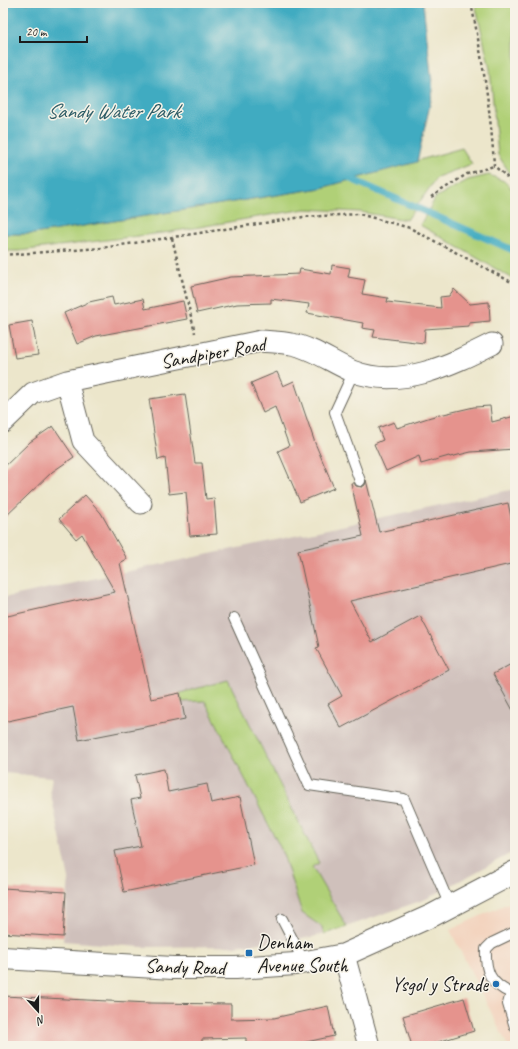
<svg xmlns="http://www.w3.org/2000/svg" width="518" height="1049" viewBox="0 0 518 1049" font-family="Caveat,sans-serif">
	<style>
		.built { fill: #f3d4bf }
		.industrial { fill: #cfc0bb }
		.green { fill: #b0d077; stroke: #66764a }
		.water { fill: #41abc1; stroke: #2e646e }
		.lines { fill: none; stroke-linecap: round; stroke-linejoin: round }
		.stream { stroke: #41abc1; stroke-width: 7 }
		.building { fill: #e5938d }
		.lane-casing { stroke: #656359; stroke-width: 12 }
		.street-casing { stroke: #656359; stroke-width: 23 }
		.primary-casing { stroke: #656359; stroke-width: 24 }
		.path { stroke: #656359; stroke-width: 2.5; stroke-dasharray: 3 3; stroke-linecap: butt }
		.lane { stroke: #fff; stroke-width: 10 }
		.street { stroke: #fff; stroke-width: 21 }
		.primary { stroke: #fff; stroke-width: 22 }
		.poi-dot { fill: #1f6fb2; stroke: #f7f3e8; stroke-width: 1.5 }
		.labels { text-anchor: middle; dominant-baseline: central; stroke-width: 3; stroke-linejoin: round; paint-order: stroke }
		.street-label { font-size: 20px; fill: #1c1c1c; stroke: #f7f3e8 }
		.poi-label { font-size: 20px; fill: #1c1c1c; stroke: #f7f3e8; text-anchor: start }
		.water-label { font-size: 21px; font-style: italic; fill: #2d5c66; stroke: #f7f3e8 }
	</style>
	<rect width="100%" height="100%" fill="#f7f3e8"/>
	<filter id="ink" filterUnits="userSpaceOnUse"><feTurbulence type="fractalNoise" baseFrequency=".025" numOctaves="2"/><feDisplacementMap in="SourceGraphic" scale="8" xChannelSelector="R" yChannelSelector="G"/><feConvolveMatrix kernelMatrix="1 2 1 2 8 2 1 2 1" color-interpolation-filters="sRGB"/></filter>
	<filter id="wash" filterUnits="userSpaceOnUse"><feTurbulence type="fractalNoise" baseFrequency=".012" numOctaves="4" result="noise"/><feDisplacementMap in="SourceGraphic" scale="16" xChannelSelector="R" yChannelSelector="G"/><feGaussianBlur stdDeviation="0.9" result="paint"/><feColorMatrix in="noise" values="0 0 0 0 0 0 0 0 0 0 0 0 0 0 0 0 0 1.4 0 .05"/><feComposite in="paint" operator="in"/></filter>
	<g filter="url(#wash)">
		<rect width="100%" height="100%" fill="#ece6cb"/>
		<path class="built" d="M515,900v146h-7l-58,-116z"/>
		<path class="industrial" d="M515,489v362l-89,48 -94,33 -20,5 -77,9 -94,1 -78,-6 6,-62 -19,-89 2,-13 -49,-4v-175z"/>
		<path class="green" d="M475,3h40v178l-17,-26 -8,-86z
			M462,148l10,16 -35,13 -30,43 -47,-8 -55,-3 -135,23 -151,19h-16v-17h30l288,-46z
			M489,175l15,6 11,11v88l-95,-55 16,-28 32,-17z
			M228,680l91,183 -7,4 35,60 -23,7 -2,-7 -20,-14 -20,-62 -77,-150 -23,1 -2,-9z"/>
		<path class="water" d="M3,3h420l10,88 -16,71 -96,26 -288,46h-30z"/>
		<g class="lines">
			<path class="stream" d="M351,179l164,72"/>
		</g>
		<g id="blocks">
			<path class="building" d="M332,265l18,3 -2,9 17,3 -3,14 26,4 -1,4 54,6 -1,-11 9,-1 5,-7 16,15 19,-2 1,19 -21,2v3l-44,3 -1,14 -51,-6 2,-7 -13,-2 1,-5 -56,-10 2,-9 -38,-5v4l-34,1 -40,9 -6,-27 40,-9 68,-3 1,-5 31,5z
				M112,297l2,8 29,-6 2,10 38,-8 4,18 -91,17 -19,8 -13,-31 25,-11z
				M32,321l6,34 -23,3 -6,-33z
				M277,372l6,14 11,-5 21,62 19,45 -34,14 -22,-51 11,-5 -14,-39 -12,6 -12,-30z
				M185,394l10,69h7l4,36 8,-1 3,36 -27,2 -4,-44 -17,2 -4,-36 -7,2 -9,-61z
				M490,406l2,16 23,-6v33l-44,3 -21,5 -1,-1 -28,8 -2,-8 -33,15 -12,-27 9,-4 -5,-12 16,-6 3,6 34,-11 43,-10z
				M53,426l21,31 -22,15 -49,47v-51l27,-26z
				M366,480l13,52 129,-29 7,33v27l-165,38 22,41 48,-26 29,54 -108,58 -13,-24 14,-8 -26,-48 3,-1 -21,-97 65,-14 -12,-53h3l2,3 6,1 3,-2z
				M85,495l16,18 26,46 -7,4 31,136 29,-6 5,26 -106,21 -6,-33 -70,15v-105l112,-25 -33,-58 -6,5 -17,-20z
				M515,662v52l-22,-40z
				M164,769l4,23 39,-8 4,19 29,-6 14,68 -130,27 -9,-41 26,-5 -10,-46 9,-2 -5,-23z
				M3,888l63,4 -3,45 -60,-4z
				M3,996l147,7 81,1v15l43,-1 54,-12 6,30 -46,10h-42v-8l-44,1v7h-199z
				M464,998l10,33 -49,15h-13l-9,-30z"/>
		</g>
	</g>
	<g filter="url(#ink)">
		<use href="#blocks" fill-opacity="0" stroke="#656359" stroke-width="1"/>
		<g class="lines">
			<g class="lane-casing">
				<path id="lane" d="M354,371l-19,41 25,69
					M234,618l75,167 95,14 46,107
					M282,919l22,43
					M515,932l-23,11 -6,6c-1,22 4,35 25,44l4,-2
					M511,993l-3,11 7,23"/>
			</g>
			<g class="street-casing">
				<path id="street" d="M67,381l16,60 58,62
					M3,422l30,-29 34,-12 194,-40c10,1 20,1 30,3 20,3 42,19 61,27 48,19 98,-6 140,-27
					M344,955l25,91"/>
			</g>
			<g class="primary-casing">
				<path id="primary" d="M3,958l170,10h63l59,-4 49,-9 89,-40 82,-43"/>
			</g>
			<path class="path" d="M471,3c11,54 20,108 23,163l11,9 10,12
				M431,197l36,-23 27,-8
				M172,238l23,95
				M3,255l99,-7 201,-31 56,-3 51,14 105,56"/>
			<use href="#lane" class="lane"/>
			<use href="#street" class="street"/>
			<use href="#primary" class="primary"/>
		</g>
	</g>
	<g class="poi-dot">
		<rect x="245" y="949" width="8" height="8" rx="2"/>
		<circle cx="496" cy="984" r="4"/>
	</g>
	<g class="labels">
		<g class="street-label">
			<text transform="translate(213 353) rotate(-10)">Sandpiper Road</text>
			<text transform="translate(185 967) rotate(2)">Sandy Road</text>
		</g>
		<g class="poi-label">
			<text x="257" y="942">Denham<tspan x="257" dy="23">Avenue South</tspan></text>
			<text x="488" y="984" text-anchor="end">Ysgol y Strade</text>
		</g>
		<g class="water-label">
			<text x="113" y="111">Sandy Water Park</text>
		</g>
	</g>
	<rect width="518" height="1049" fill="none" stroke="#f7f3e8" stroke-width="16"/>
	<g transform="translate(38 1011) rotate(159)" stroke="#f7f3e8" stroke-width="3" paint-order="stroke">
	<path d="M0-3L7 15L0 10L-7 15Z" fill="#1c1c1c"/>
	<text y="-6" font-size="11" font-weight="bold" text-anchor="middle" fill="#1c1c1c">N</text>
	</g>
	<path d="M20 36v6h67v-6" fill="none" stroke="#1c1c1c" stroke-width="2"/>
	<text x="26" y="36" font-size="12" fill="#1c1c1c" stroke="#f7f3e8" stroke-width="3" paint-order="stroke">20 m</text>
</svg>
